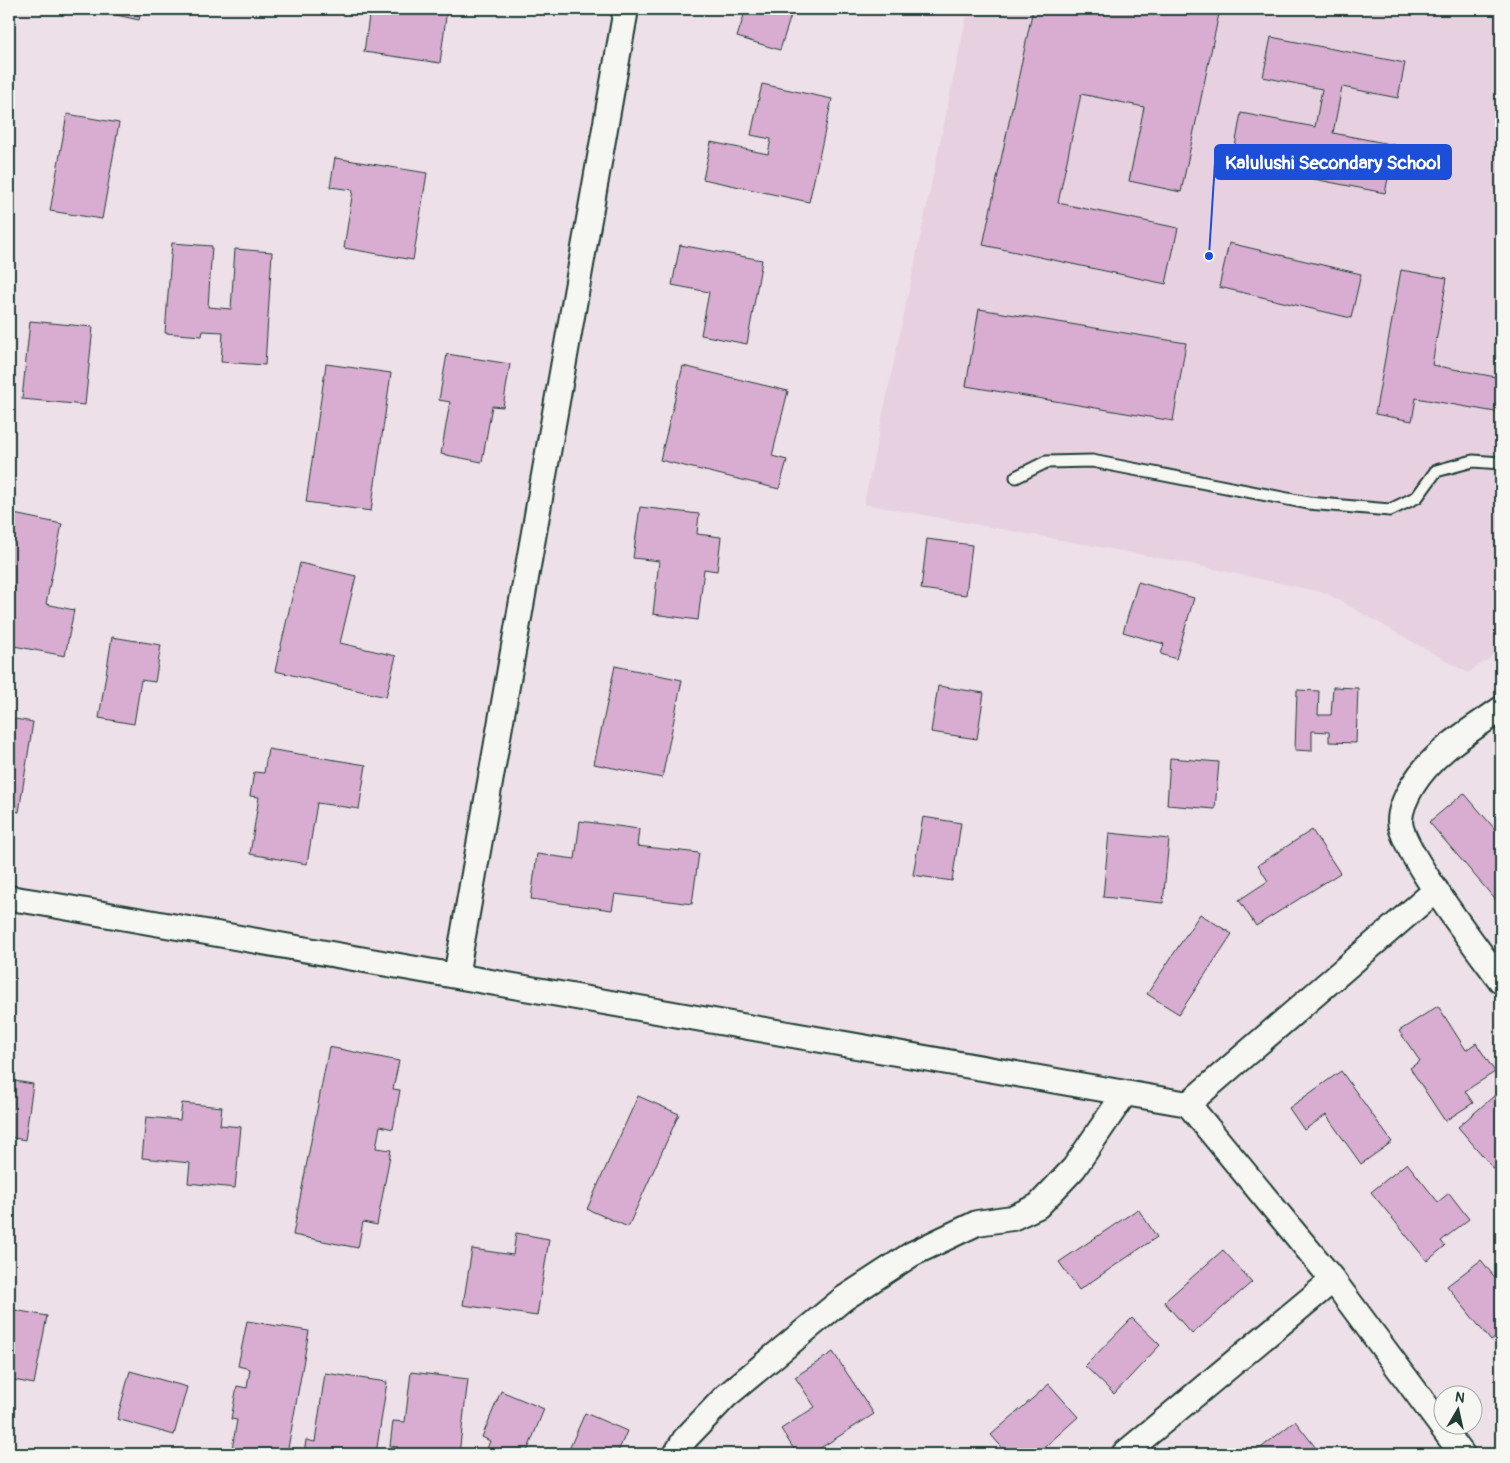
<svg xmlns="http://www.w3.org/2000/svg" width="1510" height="1463" viewBox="0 0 1510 1463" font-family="Pangolin,sans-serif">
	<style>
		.built { fill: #e7d1e1 }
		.building { fill: #d8add1; stroke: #1f3d34 }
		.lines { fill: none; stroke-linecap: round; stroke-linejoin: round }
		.lane-casing { stroke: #1f3d34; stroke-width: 15 }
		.street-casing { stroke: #1f3d34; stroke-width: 28 }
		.lane { stroke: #f6f6f2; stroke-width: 11 }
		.street { stroke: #f6f6f2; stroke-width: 24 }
		.leader { fill: none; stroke: #1d4ed8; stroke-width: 2 }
		.callout-dot { fill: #1d4ed8; stroke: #f6f6f2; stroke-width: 2 }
		.callout { fill: #1d4ed8; stroke: #1d4ed8; stroke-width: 2 }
		.callout-label { font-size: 19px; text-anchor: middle; font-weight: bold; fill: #fff }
	</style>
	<rect width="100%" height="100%" fill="#ede0e8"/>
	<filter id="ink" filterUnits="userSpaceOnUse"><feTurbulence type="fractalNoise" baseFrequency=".02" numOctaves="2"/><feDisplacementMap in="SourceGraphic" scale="10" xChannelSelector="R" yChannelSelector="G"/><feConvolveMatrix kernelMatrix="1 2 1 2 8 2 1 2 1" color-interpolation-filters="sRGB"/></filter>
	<g filter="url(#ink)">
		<path class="built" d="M968,9h533v641l-33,23 -142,-80 -150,-32 -312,-57z"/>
		<path class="building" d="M89,9h53l-3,11z
			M370,9h77l-7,54 -76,-11z
			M746,9h47l-13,41 -43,-13z
			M1033,9h187l-39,183 -52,-11 15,-74 -63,-13 -23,109 120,25 -12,56 -183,-39z
			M1271,37l134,26 -7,35 -56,-11 -9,46 62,12 -10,48 -153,-30 9,-50 74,14 7,-38 -59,-12z
			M762,84l70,15 -23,103 -106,-23 8,-37 57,12 3,-15 -20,-4z
			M67,114l52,9 -17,96 -52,-8z
			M335,158l92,15 -14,87 -69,-12 9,-58 -23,-3z
			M172,243l40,3 -4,61 23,2 4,-60 37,3 -7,113 -44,-3 2,-30 -20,-1 -1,5 -37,-3z
			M1229,243l132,31 -10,44 -132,-31z
			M680,245l82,15 -15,84 -46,-9 8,-43 -37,-7z
			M1401,270l46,8 -15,87 69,13v35l-85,-15 -4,23 -37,-7z
			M979,309l207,34 -13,78 -207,-35z
			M30,321l63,6 -8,78 -63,-6z
			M447,354l63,10 -7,43 -11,-1 -10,56 -41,-8 9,-52 -11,-2z
			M326,364l65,9 -20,138 -65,-9z
			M683,366l105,25 -16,65 15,4 -8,29 -119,-29z
			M640,507l59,7 -2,20 24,3 -4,34 -13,-2 -6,51 -45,-6 6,-53 -26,-3z
			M9,513l53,11 -16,80 28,6 -9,46 -56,-11z
			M927,539l45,6 -6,50 -45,-6z
			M300,563l56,13 -16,67 56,13 -10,41 -111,-26z
			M1138,582l56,16 -18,61 -15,-5 3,-10 -41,-12z
			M112,637l49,8 -6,37 -14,-2 -7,44 -35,-6z
			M615,666l67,14 -20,98 -68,-14z
			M938,686l46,7 -7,46 -46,-7z
			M1333,687l25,1 -2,55 -27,-1v-10l-17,-1v20l-17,-1 2,-60 22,1 -1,24h13z
			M9,718l24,4 -14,90 -10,-2z
			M268,749l98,16 -7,44 -42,-6 -10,61 -57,-10 9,-57 -9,-1 4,-24 10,1z
			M1170,758l49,4 -4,47 -48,-4z
			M1464,793l36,42 1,-1 -1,71 -71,-83z
			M923,817l38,6 -9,58 -39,-6z
			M580,821l59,8 -2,17 62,7 -7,51 -77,-10 -3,16 -81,-11 6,-45 38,5z
			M1312,830l28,43 -84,53 -17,-26 29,-19 -10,-16z
			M1109,833l60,6 -6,64 -60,-6z
			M1200,914l32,20 -53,80 -32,-20z
			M1438,1006l28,44 10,-7 19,29 -30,19 8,12 -28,18 -35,-53 10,-7 -21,-30z
			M329,1047l70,14 -6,28 7,1 -7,39 -13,-3 -4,22 15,2 -14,75 -14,-3 -5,26 -65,-13z
			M1341,1071l51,71 -31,22 -35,-49 -22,15 -15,-22z
			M9,1080l24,4 -8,56 -16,-3z
			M1501,1090v87l-43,-50z
			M638,1096l41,18 -51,113 -41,-18z
			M182,1103l40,4 -2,18 21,2 -6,61 -47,-5 2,-20 -48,-5 4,-41 34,3z
			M1407,1163l31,39 11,-9 20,26 -28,22 4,5 -18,15 -56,-69z
			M1138,1209l19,28 -78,53 -20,-28z
			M516,1233l33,6 -12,77 -74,-11 9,-56 41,6z
			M1223,1250l29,32 -60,52 -28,-32z
			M1481,1260l20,25v48l-10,8 -44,-55z
			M9,1309l38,7 -13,68 -25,-5z
			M1132,1318l28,27 -46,49 -29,-28z
			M247,1321l62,10 -22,123h-27l-28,-5 5,-29 -6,-1 6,-33 10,2 3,-19 -12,-3z
			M833,1352l41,62 -63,40h-14l-16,-25 34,-22 -20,-30z
			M130,1371l57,16 -13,48 -57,-16z
			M411,1372l57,7 -9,75h-62l1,-7 -8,-1 3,-25 12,1z
			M325,1373l62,9 -11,72h-72l2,-14 9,2z
			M1049,1384l29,33 -41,37h-29l-17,-19z
			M501,1391l43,18 -18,45h-41l5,-13 -8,-4z
			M585,1413l42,18 -10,23h-50z
			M1295,1421l24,31 -2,2h-64z"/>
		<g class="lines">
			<g class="lane-casing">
				<path id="lane" d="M1016,477l30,-15 46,-1 216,42 82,7 27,-13 19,-26 37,-10 28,2"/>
			</g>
			<g class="street-casing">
				<path id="street" d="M1501,709c-31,22 -68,43 -88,76 -6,10 -13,25 -13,36 1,30 80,131 101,160
					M9,898l26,4 421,74 170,-967
					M456,976l732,128 145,176 129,174
					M1188,1104l248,-214
					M676,1454l9,-15 41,-43 117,-97 69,-45 65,-31 35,-5 26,-12 36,-38 51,-75
					M1124,1454l209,-174"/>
			</g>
			<use href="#lane" class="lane"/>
			<use href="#street" class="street"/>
		</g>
	</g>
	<path class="leader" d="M1209 256L1215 162"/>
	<circle class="callout-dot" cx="1209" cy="256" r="5"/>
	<rect class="callout" x="1215" y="145" width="236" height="34" rx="5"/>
	<g class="callout-label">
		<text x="1333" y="169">Kalulushi Secondary School</text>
	</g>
	<rect width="1510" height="1463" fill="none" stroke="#f6f6f2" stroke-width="30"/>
	<rect x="15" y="15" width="1480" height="1433" fill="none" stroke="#1f3d34" stroke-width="2" filter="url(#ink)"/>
	<g transform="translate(1458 1410) rotate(9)"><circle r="24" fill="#f6f6f2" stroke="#a0aca6"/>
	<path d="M0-4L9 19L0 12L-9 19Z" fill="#1f3d34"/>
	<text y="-8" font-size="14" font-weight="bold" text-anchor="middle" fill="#1f3d34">N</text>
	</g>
</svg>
